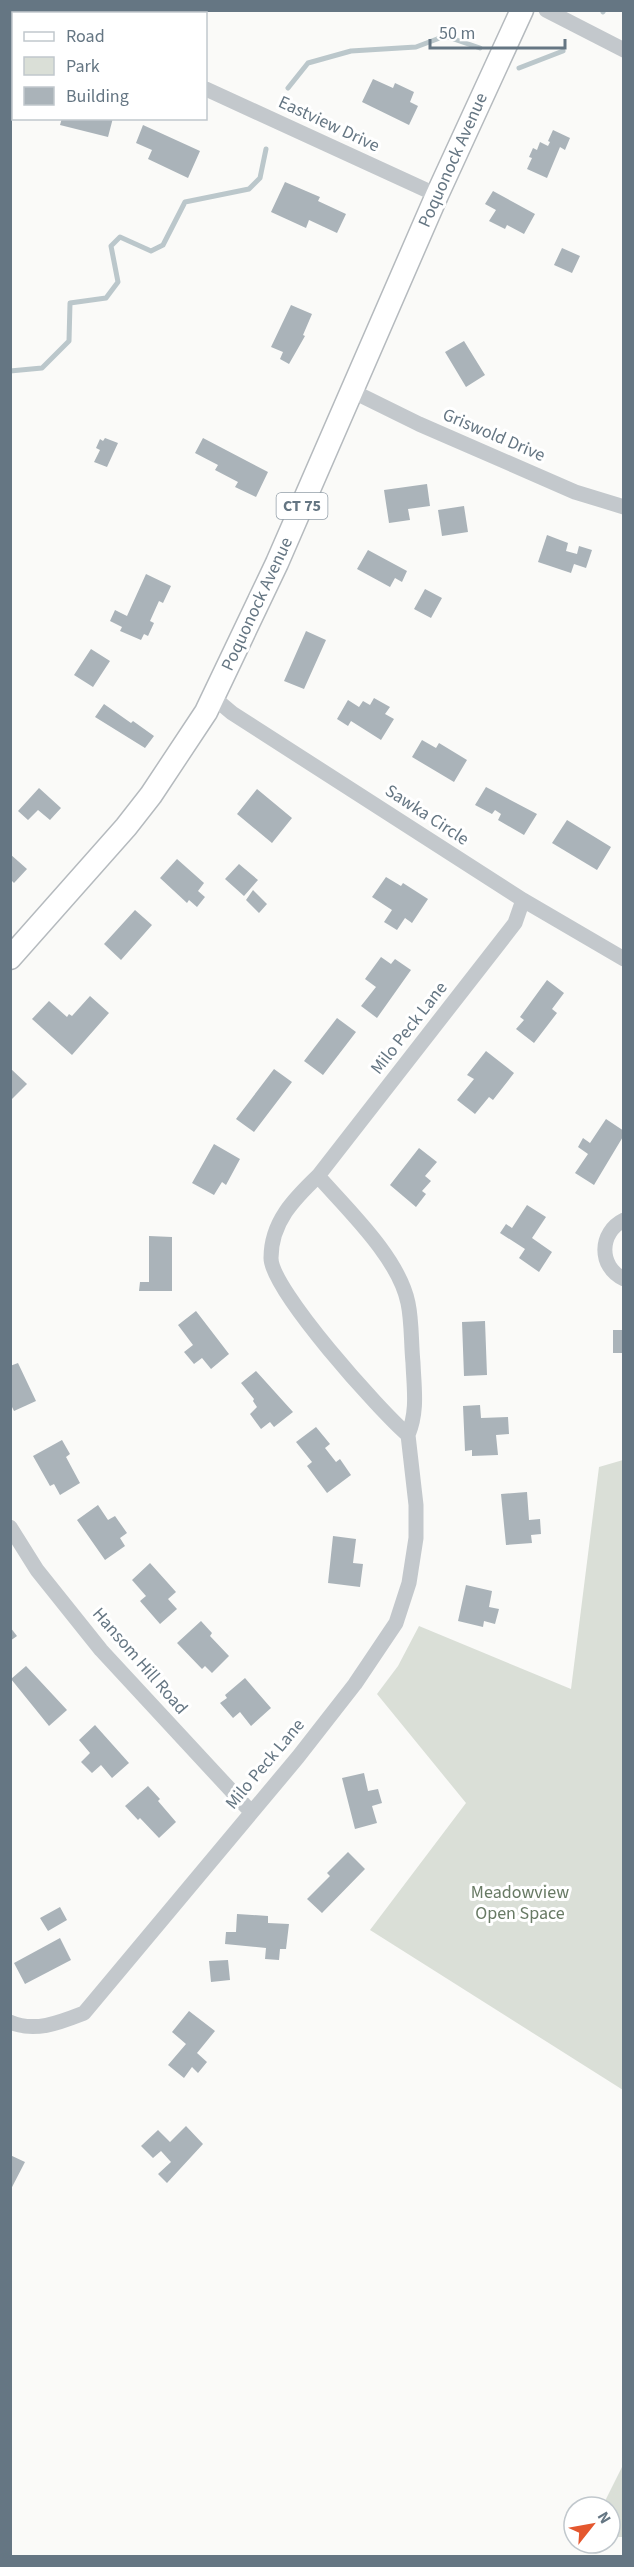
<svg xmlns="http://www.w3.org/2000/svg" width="634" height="2567" viewBox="0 0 634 2567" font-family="'Source Sans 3',sans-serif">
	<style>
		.green { fill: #dadfd7 }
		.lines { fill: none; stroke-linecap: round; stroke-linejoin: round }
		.stream { stroke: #bbc7cb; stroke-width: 5 }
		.building { fill: #aab3b9 }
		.primary-casing { stroke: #b5babe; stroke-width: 25 }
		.street { stroke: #c3c8cc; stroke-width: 15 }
		.primary { stroke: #fff; stroke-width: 22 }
		.labels { text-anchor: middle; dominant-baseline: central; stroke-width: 6; stroke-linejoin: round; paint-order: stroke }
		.shield { fill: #fff; stroke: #939fa8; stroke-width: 1.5 }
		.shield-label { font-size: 16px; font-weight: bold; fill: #657683 }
		.street-label { font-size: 18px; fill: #657683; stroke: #fff }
		.park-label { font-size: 18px; fill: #687a64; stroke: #fff }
	</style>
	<rect width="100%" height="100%" fill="#fafaf8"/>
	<path class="green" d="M623,1460l1,1 -1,629 -253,-160 96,-127 -89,-109 21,-28 21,-40 152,63 28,-222z
		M623,2465v72h-13v-30h-8z"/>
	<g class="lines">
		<path class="stream" d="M603,12l1,-2
			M519,68l44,-17
			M288,88l20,-25 43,-12 65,-4 29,-11 35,12
			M10,371l32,-3 27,-27 1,-38 36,-5 12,-16 -7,-36 9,-9 31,14 12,-6 22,-43 64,-13 11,-11 6,-29"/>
	</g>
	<path class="building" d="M162,10h44l-1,4h-44z
		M373,79l20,9 2,-5 19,9 -4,10 8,4 -9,19 -47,-23z
		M10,87h4v24h-4z
		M62,118h51l-5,19 -48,-12z
		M143,125l57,26 -12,27 -40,-19 4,-9 -16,-7z
		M553,130l17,8 -5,12 -5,-3 -13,31 -20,-9 5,-11 -3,-1 4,-9 4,2 3,-8 8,4 2,-4 -2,-1z
		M285,182l35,15 -2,4 28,13 -9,19 -28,-13 -3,8 -35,-16z
		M493,191l42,23 -11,20 -17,-9 -2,4 -16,-8 7,-11 -11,-6z
		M562,248l18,8 -8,17 -18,-8z
		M291,305l21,9 -9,21 2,1 -16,28 -9,-5 3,-7 -12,-5z
		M464,341l21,34 -19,12 -21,-35z
		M105,438l13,5 -11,24 -13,-5 6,-12 -4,-2 4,-9 3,2z
		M203,438l65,34 -12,25 -21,-10 3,-5 -23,-12 3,-5 -23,-12z
		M427,484l3,22 -22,3 2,11 -21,3 -5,-33z
		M464,506l4,26 -26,4 -4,-26z
		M547,535l21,8 -2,8 11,3 2,-8 13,4 -6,18 -12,-4 -3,9 -33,-11z
		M368,550l39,21 -5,11 -7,-4 -5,9 -33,-18z
		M146,574l25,12 -8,17 -4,-2 -9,20 4,2 -6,13 -4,-2 -3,6 -21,-9 2,-4 -12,-6 5,-11 12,6z
		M425,589l17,9 -11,20 -17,-9z
		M306,631l20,9 -22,49 -20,-8z
		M91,649l19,12 -17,26 -19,-12z
		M374,698l16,9 -5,7 9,5 -13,21 -30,-19 -3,5 -11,-7 11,-19 11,7 4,-6 7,4z
		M104,704l27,19 2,-2 21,15 -9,12 -50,-31z
		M422,740l14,8 3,-5 28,17 -13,22 -42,-25z
		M486,787l51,27 -13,21 -26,-15 3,-6 -6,-4 -3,4 -17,-9z
		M39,788l22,20 -11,12 -12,-10 -10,10 -10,-9z
		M257,789l35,29 -20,25 -35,-29z
		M567,820l44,27 -14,23 -45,-27z
		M10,854l17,15 -13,14 -4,-4z
		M177,859l27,24 -6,8 7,6 -8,10 -8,-7 -2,3 -27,-25z
		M239,864l19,16 -14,16 -19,-17z
		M386,877l15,9 2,-3 25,16 -16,24 -7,-5 -8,12 -13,-8 8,-12 -20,-13z
		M253,890l14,14 -8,9 -13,-13z
		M135,910l17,15 -31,35 -17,-16z
		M381,957l10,7 4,-5 16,11 -34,48 -16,-12 15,-19 -11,-8z
		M547,980l17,13 -12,16 5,4 -23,30 -18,-14 8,-9 -4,-3z
		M90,996l19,17 -37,42 -40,-36 17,-18 18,16 2,-3 3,2z
		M337,1018l19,14 -33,43 -19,-14z
		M486,1051l28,22 -21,27 -4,-3 -14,17 -18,-14 17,-21 -7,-4z
		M10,1068l17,16 -17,17z
		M274,1069l18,13 -38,50 -18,-13z
		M606,1119l18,12v4l-30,50 -19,-12 13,-19 -10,-7 5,-9 7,5z
		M214,1144l26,15 -14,26 -4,-3 -8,13 -22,-12z
		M419,1148l18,14 -12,14 6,5 -9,10 4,3 -10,13 -26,-22z
		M527,1205l19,12 -14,21 20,14 -13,20 -20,-14 6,-9 -25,-16 6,-9 6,4z
		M149,1236l23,1v54h-33l1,-9h9z
		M196,1311l33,43 -18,15 -9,-11 -8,6 -10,-12 9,-7 -15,-20z
		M485,1321l2,54 -23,1 -2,-54z
		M613,1330h11v23h-11z
		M18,1363l18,38 -22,10 -4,-8v-37z
		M256,1371l37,41 -19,15 -4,-5 -9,7 -11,-15 7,-7 -4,-6 1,-2 -13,-16z
		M480,1405l1,13 27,-1 1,17 -13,1 2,20 -26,1v-6l-7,1 -2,-45z
		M316,1427l14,17 -5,4 11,14 4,-3 11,16 -24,18 -20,-27 5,-4 -16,-20z
		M62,1440l8,14 -4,3 14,26 -20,12 -6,-11 -4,2 -17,-30z
		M527,1492l2,28 11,-1 1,15 -10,1 1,8 -26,2 -5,-51z
		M98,1505l10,15 7,-4 12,17 -7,5 5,8 -20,14 -28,-40z
		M333,1536l23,3 -3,24 10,1 -3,23 -32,-4z
		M150,1563l26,29 -8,7 9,10 -17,15 -20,-23 6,-5 -14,-16z
		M466,1585l26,6 -3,16 10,2 -4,15 -11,-3 -1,6 -25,-6z
		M201,1621l11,12 -2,3 19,20 -17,17 -7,-7 -3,3 -25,-26z
		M10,1627l7,9 -7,5z
		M26,1666l41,44 -18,16 -38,-47z
		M245,1678l26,30 -20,18 -11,-14 -7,6 -13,-15 7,-5 -2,-3z
		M95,1725l34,38 -17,15 -11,-13 -9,8 -11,-11 9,-9 -11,-13z
		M364,1773l4,18 10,-2 4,14 -10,3 5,17 -22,6 -13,-51z
		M148,1786l12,13 -2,2 18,21 -17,16 -19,-20 -2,2 -13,-14z
		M348,1852l17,17 -43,44 -15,-14 23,-23 -3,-3z
		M60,1907l7,13 -19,11 -8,-13z
		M237,1914l31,2v7l21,1 -3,25h-6l-1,11 -14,-1 1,-11 -41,-4 1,-12h10z
		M60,1938l11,22 -46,24 -11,-21z
		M228,1960l2,20 -19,2 -2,-21z
		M189,2011l26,20 -18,22 10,9 -9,11 -6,-6 -8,11 -16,-13 18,-21 -14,-12z
		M186,2126l17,18 -36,39 -9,-9 13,-12 -10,-11 -8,7 -12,-12 17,-16 12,12z
		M10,2155l15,7 -15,29z"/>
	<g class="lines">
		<g class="primary-casing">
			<path id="primary" d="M10,958l116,-131 25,-32 55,-83 71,-149 160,-368 85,-185"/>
		</g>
		<path class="street" d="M546,10l78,40
			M10,26h4
			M206,89l231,106
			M352,391l67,33 156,68 49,15
			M213,697l19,16 291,187 101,59
			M318,1176c30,34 81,82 90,127 4,19 3,40 5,60 1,26 5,47 -5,72
			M624,1220c-25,12 -26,47 0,59
			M10,1527l27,43 64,80 150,162
			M10,2022c25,11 51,0 74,-9l214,-256 57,-73 41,-61 13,-40 7,-45v-33l-8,-70c-27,-23 -137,-145 -137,-177 0,-36 23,-59 47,-82l197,-253 8,-23"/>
		<use href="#primary" class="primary"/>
	</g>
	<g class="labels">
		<rect class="shield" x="276.5" y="493" width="51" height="26" rx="4.5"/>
		<g class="shield-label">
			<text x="302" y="506">CT 75</text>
		</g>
		<g class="street-label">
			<text transform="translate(329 124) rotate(25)">Eastview Drive</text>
			<text transform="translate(453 160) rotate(-66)">Poquonock Avenue</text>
			<text transform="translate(494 435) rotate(23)">Griswold Drive</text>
			<text transform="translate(257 604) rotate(-65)">Poquonock Avenue</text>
			<text transform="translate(427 815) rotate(33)">Sawka Circle</text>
			<text transform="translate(409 1028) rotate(-52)">Milo Peck Lane</text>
			<text transform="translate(140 1661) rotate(49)">Hansom Hill Road</text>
			<text transform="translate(265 1764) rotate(-50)">Milo Peck Lane</text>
		</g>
		<g class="park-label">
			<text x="520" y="1892">Meadowview<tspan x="520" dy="21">Open Space</tspan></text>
		</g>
	</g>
	<rect width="634" height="2567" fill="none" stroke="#657683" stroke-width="24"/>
	<rect x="12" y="12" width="195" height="108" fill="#ffffff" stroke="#c1c8cd" stroke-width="1.5"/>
	<rect x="24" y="32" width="30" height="9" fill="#ffffff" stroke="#c1c8cd" stroke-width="1.5"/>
	<text x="66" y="42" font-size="18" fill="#657683">Road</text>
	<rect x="24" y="57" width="30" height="18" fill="#dadfd7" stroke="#c1c8cd" stroke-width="1.5"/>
	<text x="66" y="72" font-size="18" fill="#657683">Park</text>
	<rect x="24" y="87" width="30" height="18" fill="#aab3b9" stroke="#c1c8cd" stroke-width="1.5"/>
	<text x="66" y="102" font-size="18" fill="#657683">Building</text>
	<g transform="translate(592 2525) rotate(59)"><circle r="28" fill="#ffffff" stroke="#c1c8cd" stroke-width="1.5"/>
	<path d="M0-4.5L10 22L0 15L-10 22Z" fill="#e4572e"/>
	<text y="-9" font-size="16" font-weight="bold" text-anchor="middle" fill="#657683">N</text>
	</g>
	<path d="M430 39v9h135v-9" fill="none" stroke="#657683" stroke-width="3"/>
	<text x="439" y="39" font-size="18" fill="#657683" stroke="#ffffff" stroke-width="4.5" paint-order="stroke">50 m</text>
</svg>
